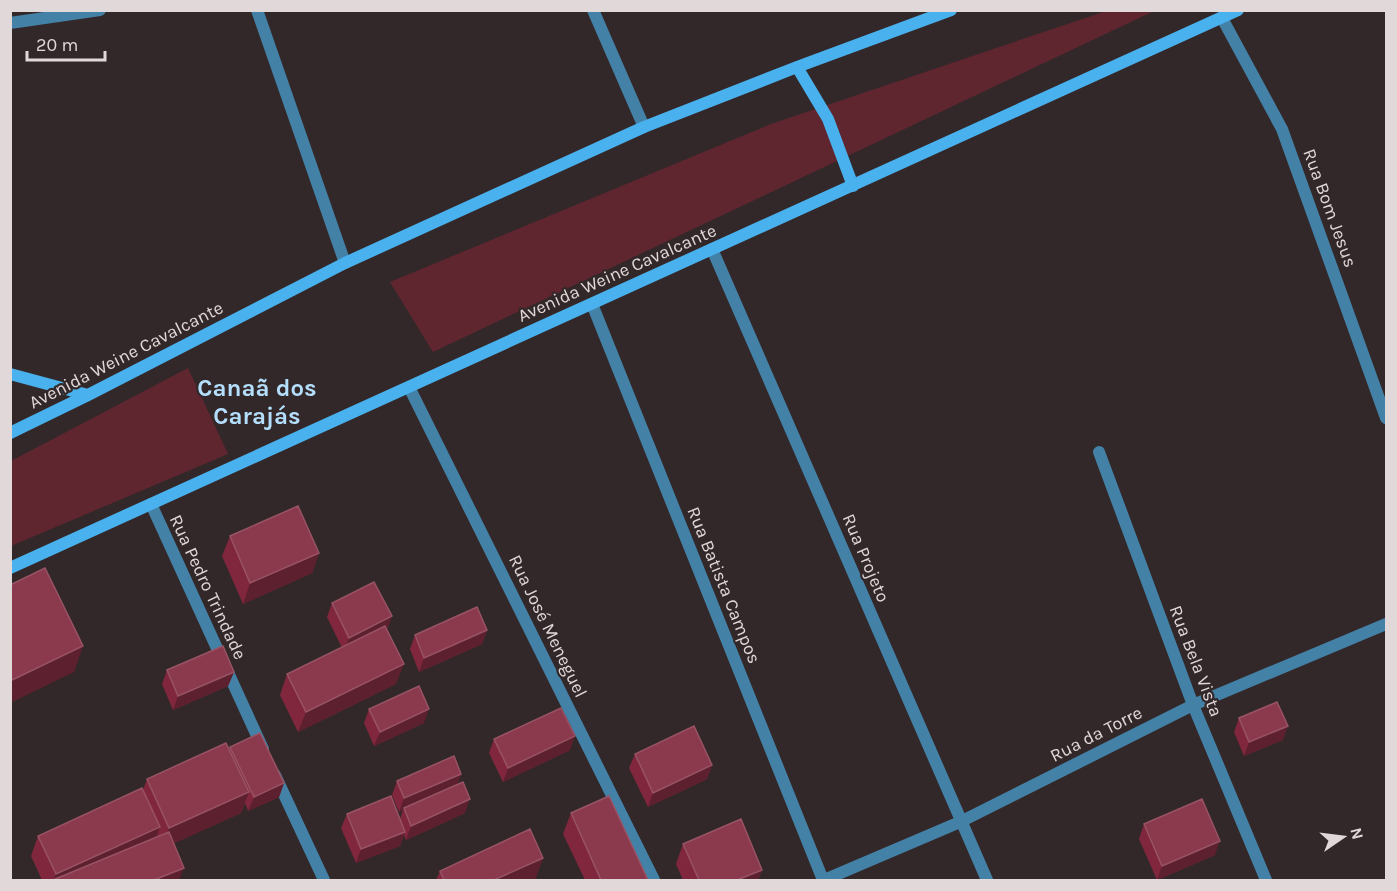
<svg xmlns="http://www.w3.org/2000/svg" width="1397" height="891" viewBox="0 0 1397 891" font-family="Karla,sans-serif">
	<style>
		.green { fill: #5f2630 }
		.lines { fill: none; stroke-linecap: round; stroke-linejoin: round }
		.street { stroke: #4481a6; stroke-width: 12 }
		.secondary { stroke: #49b1ed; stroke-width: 12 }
		.wall { fill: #80273e }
		.shaded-wall { fill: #5d202e }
		.building { fill: #8b3a4e; stroke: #985364; stroke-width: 1.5 }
		.labels { text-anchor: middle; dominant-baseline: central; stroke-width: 4.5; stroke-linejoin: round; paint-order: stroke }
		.street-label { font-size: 18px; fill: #e0d8d9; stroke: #332829 }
		.district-label { font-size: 24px; font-weight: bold; fill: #b4dffc; stroke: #332829 }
	</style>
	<rect width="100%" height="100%" fill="#332829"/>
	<path class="green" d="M1106,11h48l-721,341 -43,-70 381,-158z
		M188,368l40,86 -217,92v-85z"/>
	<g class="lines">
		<path class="street" d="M257,10l88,253
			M593,10l51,117
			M1222,18l60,111 104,289
			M10,23l90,-13
			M712,249l275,631
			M592,304l231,576
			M409,387l245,493
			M1099,452l94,253 73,175
			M151,504l112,245
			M275,775l49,105
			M824,880l136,-58 233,-117 193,-81"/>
		<path class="secondary" d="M797,67l31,52 25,67
			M10,374l78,21
			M10,433l78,-38 257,-132 299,-136 153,-60 154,-57
			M10,568l1228,-558"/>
	</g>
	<path class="wall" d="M230,536l89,17 -7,20 -69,31 -21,-48z
		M332,603l60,13 -5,14 9,54 -98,48 -18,-37 7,-21 55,-26 -15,-31z
		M487,630l-5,14 -63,28 -9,-23 5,-14z
		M167,670l67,2 -6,14 -55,24 -11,-26z
		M369,709l55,14 -50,23 -10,-23z
		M1239,718l44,22 -39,16 -10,-24z
		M494,739l76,11 -67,32 -14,-29z
		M230,747l54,36 -5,14 -31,14 -3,-8 -4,10 -67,30 5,37h-137l-11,-24 7,-20 105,-46 4,-11 82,-30z
		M635,754l77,11 -5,14 -59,28 -19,-39z
		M461,774l-4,11 8,28 -59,27 -2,-5 -4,11 -44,17 -15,-35 6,-14 53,5 3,-9 -4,2 -7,-17 5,-14z
		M571,813l77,67h-63l-22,-46z
		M1144,824l71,31 -58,25 -18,-41z
		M683,844l79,26 -4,10h-75l-7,-16z
		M543,858l-8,21 -4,1h-95l4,-9z"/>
	<path class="shaded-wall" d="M319,553l-7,20 -69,31 7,-21z
		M392,616l-5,14 -43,22 5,-14z
		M487,630l-5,14 -63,28 5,-14z
		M83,646l-9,26 -64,31v-22z
		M404,664l-8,20 -98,48 8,-20z
		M234,672l-6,14 -55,24 5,-14z
		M429,709l-5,14 -50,23 6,-14z
		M1288,726l-5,14 -39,16 5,-14z
		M575,736l-5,14 -67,32 5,-14z
		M712,765l-5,14 -59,28 5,-14z
		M461,774l-5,14 -52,20 -1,2 -4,2 5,-14z
		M284,783l-5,14 -31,14 6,-14z
		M249,792l-8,21 -79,36 7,-21z
		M470,799l-5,14 -59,27 5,-14z
		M160,827l-7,20 -100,33 3,-6z
		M405,832l-5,14 -44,17 5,-14z
		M1220,841l-5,14 -58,25 5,-14z
		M543,858l-8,21 -4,1h-37z
		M184,868l-5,12h-25z
		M762,870l-4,10h-21z"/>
	<path class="building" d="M298,506l21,47 -69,30 -20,-47z
		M45,568l38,78 -73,35v-96z
		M374,582l18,34 -43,22 -17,-35z
		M477,607l10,23 -63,28 -9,-23z
		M385,626l19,38 -98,48 -19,-38z
		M223,646l11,26 -56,24 -11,-26z
		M419,686l10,23 -49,23 -11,-23z
		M1277,702l11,24 -39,16 -10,-24z
		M561,708l14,28 -67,32 -14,-29z
		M694,726l18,39 -59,28 -18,-39z
		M260,733l24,50 -30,14 -24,-50z
		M226,743l23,49 -80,36 -22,-49z
		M454,756l7,18 -57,24 -7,-17z
		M463,782l7,17 -59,27 -7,-18z
		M142,788l18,39 -104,47 -18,-38z
		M391,796l14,36 -44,17 -14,-35z
		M609,796l39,84h-47l-30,-67z
		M1202,799l18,42 -58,25 -18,-42z
		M741,819l21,51 -25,10h-38l-16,-36z
		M530,829l13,29 -49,22h-50l-4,-9z
		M169,832l15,36 -30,12h-98l-1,-1z"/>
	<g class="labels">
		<g class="street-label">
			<text transform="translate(1330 208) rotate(70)">Rua Bom Jesus</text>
			<text transform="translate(617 273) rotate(-24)">Avenida Weine Cavalcante</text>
			<text transform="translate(126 355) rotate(-27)">Avenida Weine Cavalcante</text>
			<text transform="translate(866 558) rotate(67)">Rua Projeto</text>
			<text transform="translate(724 585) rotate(68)">Rua Batista Campos</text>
			<text transform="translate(208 587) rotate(65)">Rua Pedro Trindade</text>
			<text transform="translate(548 626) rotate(64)">Rua José Meneguel</text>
			<text transform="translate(1196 661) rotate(69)">Rua Bela Vista</text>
			<text transform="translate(1096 734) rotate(-27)">Rua da Torre</text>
		</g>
		<g class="district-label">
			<text x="257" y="388">Canaã dos<tspan x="257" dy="28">Carajás</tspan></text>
		</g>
	</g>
	<rect width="1397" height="891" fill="none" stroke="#e0d8d9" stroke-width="24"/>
	<g transform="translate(1343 837) rotate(76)" stroke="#332829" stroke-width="4.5" paint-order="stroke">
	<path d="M0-4.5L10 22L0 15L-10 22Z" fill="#e0d8d9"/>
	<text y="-9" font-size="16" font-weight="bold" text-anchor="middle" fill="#e0d8d9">N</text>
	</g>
	<path d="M27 51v9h78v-9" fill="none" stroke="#e0d8d9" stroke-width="3"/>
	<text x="36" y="51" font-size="18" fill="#e0d8d9" stroke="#332829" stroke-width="4.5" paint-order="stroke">20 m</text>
</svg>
